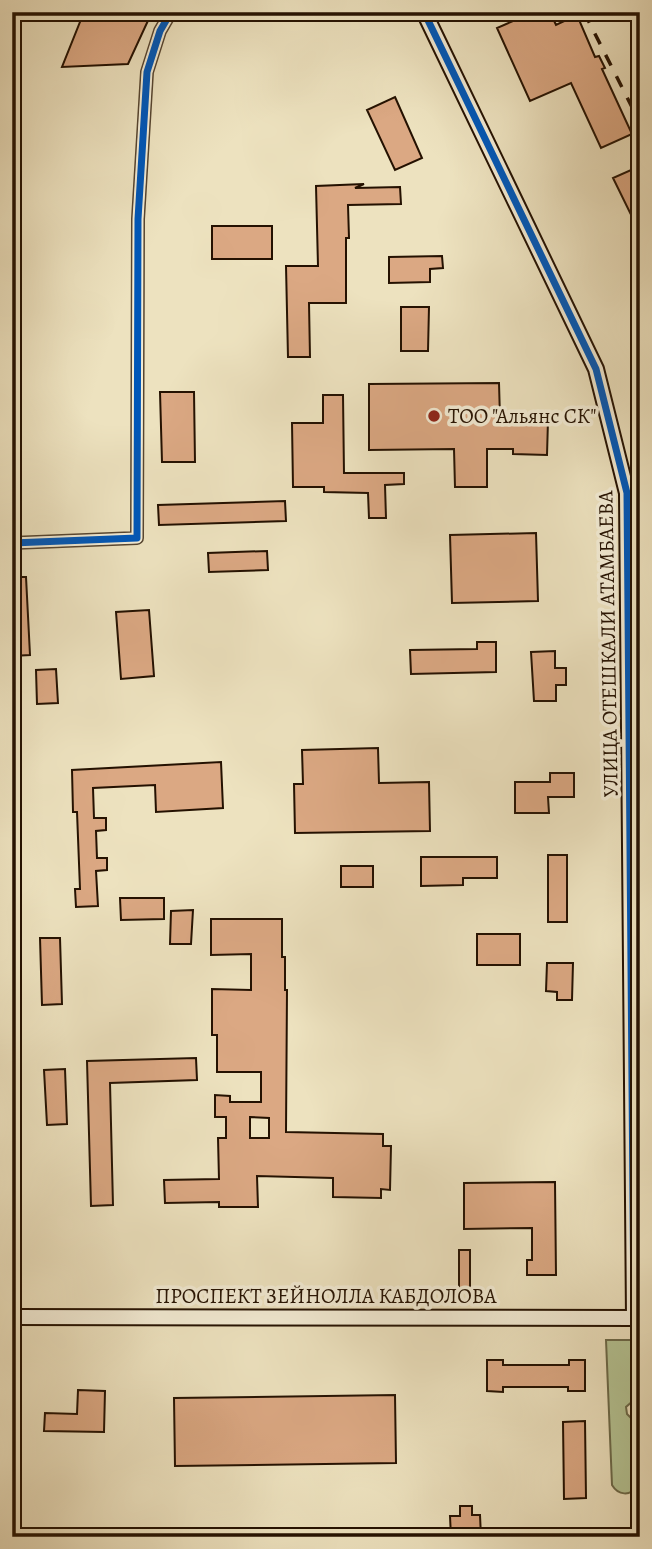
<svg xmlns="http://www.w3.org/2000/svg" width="652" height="1549" viewBox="0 0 652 1549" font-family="Alegreya,serif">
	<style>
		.green { fill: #b5c494; stroke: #6c6a4a; stroke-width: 2 }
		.building { fill: #dba883; stroke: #241101; stroke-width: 2; fill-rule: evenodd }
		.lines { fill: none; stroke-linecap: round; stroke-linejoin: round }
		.street-casing { stroke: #564530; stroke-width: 14 }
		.secondary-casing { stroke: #241101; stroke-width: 18 }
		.street { stroke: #f3ecd5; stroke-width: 10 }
		.secondary { stroke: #f3ecd5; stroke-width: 14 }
		.rail { stroke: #241101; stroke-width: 3.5; stroke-dasharray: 12 12; stroke-linecap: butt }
		.cycleway-casing { stroke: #f3ecd5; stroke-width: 11 }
		.cycleway { stroke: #0057b8; stroke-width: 7 }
		.poi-dot { fill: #8f2418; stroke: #f3ecd5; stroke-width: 2.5 }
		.labels { text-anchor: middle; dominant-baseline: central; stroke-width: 7; stroke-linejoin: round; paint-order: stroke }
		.poi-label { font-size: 21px; fill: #241101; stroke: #f3ecd5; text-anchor: start }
		.street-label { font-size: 21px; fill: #241101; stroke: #f3ecd5 }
	</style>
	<rect width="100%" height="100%" fill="#ede2bf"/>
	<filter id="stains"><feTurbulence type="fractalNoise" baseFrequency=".00286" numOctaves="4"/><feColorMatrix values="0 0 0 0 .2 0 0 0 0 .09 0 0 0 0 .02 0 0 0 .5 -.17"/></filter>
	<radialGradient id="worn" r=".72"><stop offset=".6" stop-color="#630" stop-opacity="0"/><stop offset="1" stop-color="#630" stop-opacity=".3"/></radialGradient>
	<path class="green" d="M606,1340h27l1,60 -8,7 1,7 8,8 2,64c-7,11 -19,9 -25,-1z"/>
	<path class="building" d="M84,12h68l-24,52 -66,3z
		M547,12h3l6,13 21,-10 18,42 4,-1 6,12 -3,1 30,65 -31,14 -30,-65 -41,18 -33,-73 30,-13 2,5z
		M395,97l27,61 -27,12 -28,-60z
		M640,166v67l-27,-55z
		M364,184l-9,4 45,-1 1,17 -53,1 1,33h-3v65h-37l1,54h-22l-2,-91h32l-2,-80z
		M212,226h60v33h-60z
		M442,256l1,12 -13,1v13l-41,1v-26z
		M401,307h28l-1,44h-27z
		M499,383l1,35 48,2 -1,35 -34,-1v-5h-26v38h-32l-1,-38 -85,1v-66z
		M160,392h34l1,70h-33z
		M323,395h20l1,78h60v11l-19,1 1,33h-17l-1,-25 -44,-1v-5h-31l-1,-64h31z
		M285,501l1,20 -127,4 -1,-20z
		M536,533l2,68 -86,2 -2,-68z
		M267,551l1,19 -59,2 -1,-19z
		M12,577h14l4,78 -18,1z
		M149,610l5,66 -33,3 -5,-67z
		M477,642h19v30l-85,2 -1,-24 67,-1z
		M555,651v17h11v17h-10v16h-22l-3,-49z
		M56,669l2,34 -21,1 -1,-34z
		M378,748l1,35 50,-1 1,49 -135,2 -1,-49h9l-1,-34z
		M221,762l2,46 -67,4 -1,-27 -62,3 1,30h12v12l-10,1 1,27h10v12l-11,1 2,35 -22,1 -1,-18h5l-3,-77h-4l-1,-42z
		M550,773h24v24h-26l1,16h-34v-31h35z
		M548,855h19v67h-19z
		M421,857h76v21h-34v7l-42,1z
		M341,866h32v21h-32z
		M120,898h44v21l-43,1z
		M193,910l-2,34h-21l1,-33z
		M211,919h71v38h3v33h2l-1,142 97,2v12h8l-1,44 -9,-1v9l-48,-1v-19l-76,-2 1,31h-39v-5l-54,1 -1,-23 55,-1 -1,-41h8v-21h-11v-22l15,1v6h31v-30h-44v-37h-5v-46l39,1v-36l-40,1zM250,1117l19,1v20h-19z
		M477,934h43v31h-43z
		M40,938h20l2,66 -20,1z
		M547,963h26l-1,37h-15v-8l-11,-1z
		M196,1058l1,22 -87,3 3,122 -22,1 -4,-145z
		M65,1069l2,55 -20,1 -3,-55z
		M555,1182l1,93h-29v-15h5v-32l-68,1v-46z
		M459,1250h11v40h-11z
		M487,1360h16v5h66v-5h16v31h-17v-4h-65v5l-16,-1z
		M78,1390l27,1 -1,41 -60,-1 1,-18 32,1z
		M395,1395l1,68 -221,3 -1,-68z
		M585,1421l1,77 -22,1 -1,-77z
		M460,1506h12v9h8l1,22h-30l-1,-21h10z"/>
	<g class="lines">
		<g class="street-casing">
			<path id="street" d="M12,543l125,-5 1,-319 9,-147 13,-41 11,-19"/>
		</g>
		<g class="secondary-casing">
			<path id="secondary" d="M424,12l172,357 31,124 7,825
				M12,1317l628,1"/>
		</g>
		<use href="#street" class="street"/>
		<use href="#secondary" class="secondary"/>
		<path class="rail" d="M584,12l56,111"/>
		<g class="cycleway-casing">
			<path id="cycleway" d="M424,12l172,357 31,124 7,825
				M12,543l125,-5 1,-319 9,-147 13,-41 11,-19"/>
		</g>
		<use href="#cycleway" class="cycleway"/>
	</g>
	<circle class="poi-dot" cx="434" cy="416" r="7"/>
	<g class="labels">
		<g class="poi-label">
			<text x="448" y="416">ТОО "Альянс СК"</text>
		</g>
		<g class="street-label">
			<text transform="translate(608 644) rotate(-91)">УЛИЦА ОТЕШКАЛИ АТАМБАЕВА</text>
			<text x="326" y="1296">ПРОСПЕКТ ЗЕЙНОЛЛА КАБДОЛОВА</text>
		</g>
	</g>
	<rect width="652" height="1549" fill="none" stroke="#ede2bf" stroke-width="42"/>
	<rect x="14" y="14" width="624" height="1521" fill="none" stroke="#241101" stroke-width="3.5"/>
	<rect x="21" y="21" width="610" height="1507" fill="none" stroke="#241101" stroke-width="2"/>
	<rect width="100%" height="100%" filter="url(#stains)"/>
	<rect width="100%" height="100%" fill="url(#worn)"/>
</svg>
